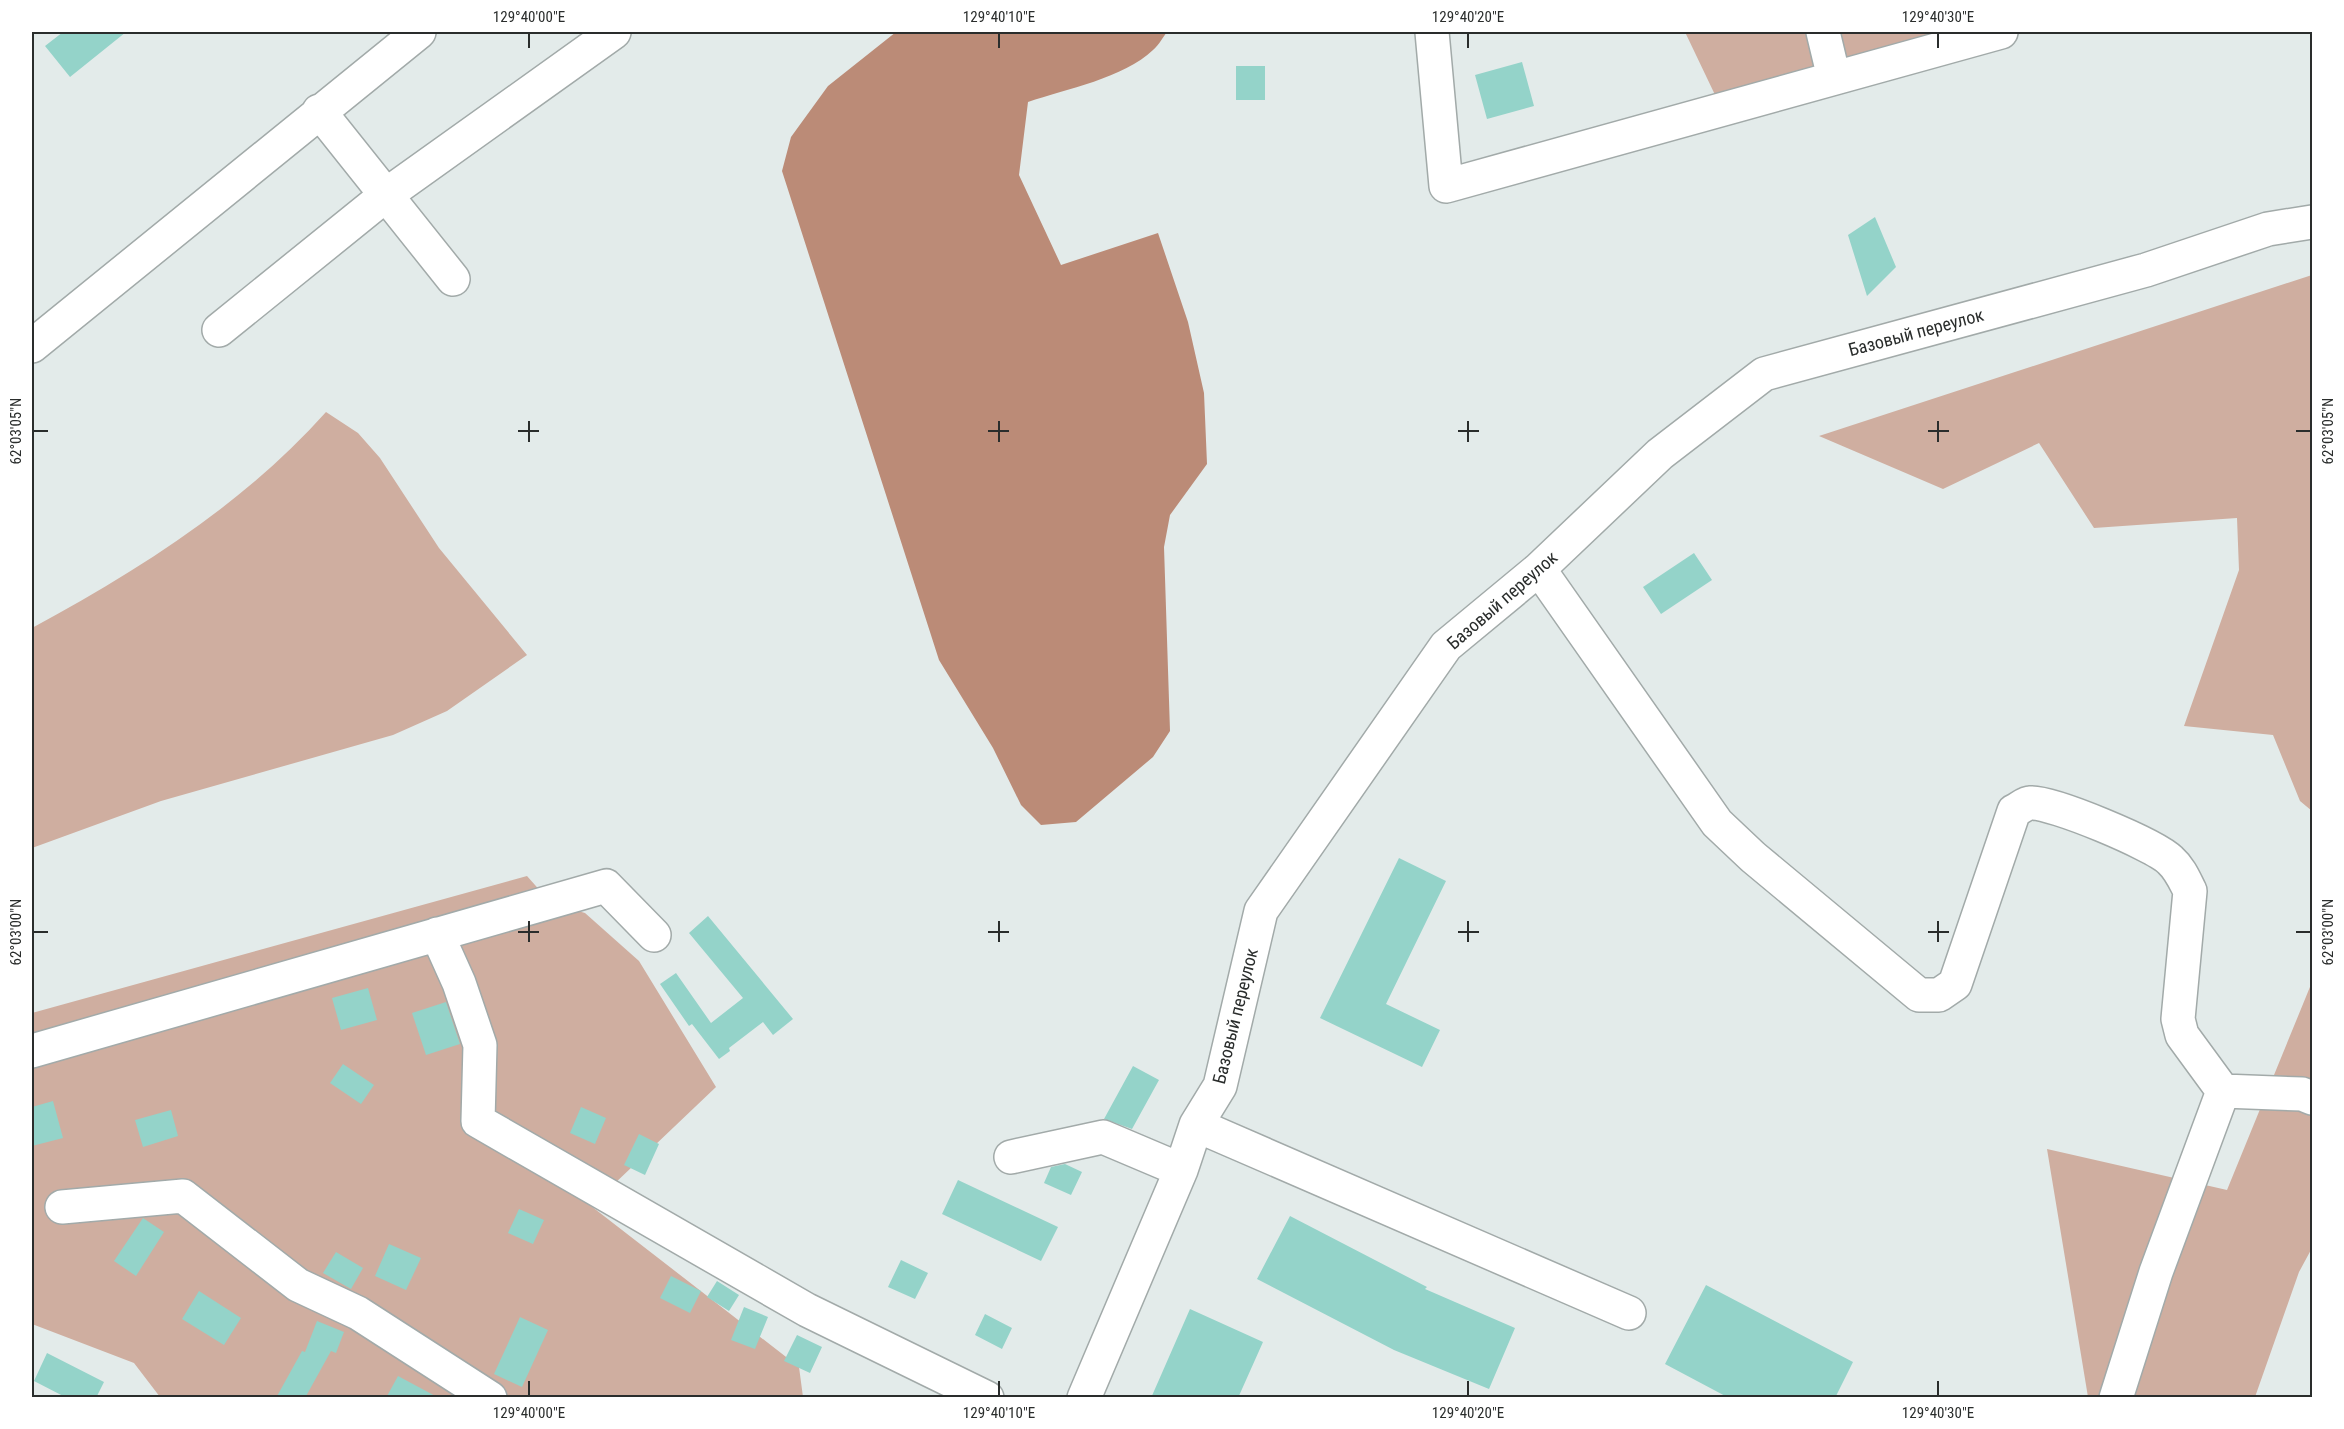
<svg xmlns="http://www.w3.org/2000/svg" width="2344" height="1429" viewBox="0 0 2344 1429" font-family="'Roboto Condensed',sans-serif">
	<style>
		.green { fill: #cfaea0 }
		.water { fill: #bb8b77 }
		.building { fill: #94d3c9 }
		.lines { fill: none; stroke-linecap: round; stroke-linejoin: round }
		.minor-casing { stroke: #a2aaa9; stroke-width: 36 }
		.minor { stroke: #fff; stroke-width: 33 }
		.ticks { fill: none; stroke: #2a2d2c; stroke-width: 2 }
		.labels { text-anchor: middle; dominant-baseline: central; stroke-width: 4.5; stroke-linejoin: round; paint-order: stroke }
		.street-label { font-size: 18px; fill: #2a2d2c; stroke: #fff }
		.neatline { fill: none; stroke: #2a2d2c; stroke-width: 2 }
		.ticks-label { font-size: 15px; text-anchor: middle; fill: #2a2d2c }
	</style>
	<rect width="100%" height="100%" fill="#e3ebea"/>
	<path class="green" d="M1685,32h273l-241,67z
		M2312,275v536l-12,-10 -27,-66 -89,-9 55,-156 -2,-52 -143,10 -55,-85 -96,46 -124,-53z
		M326,412l32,21 22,25 59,90 88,107 -80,56 -54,24 -232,66 -129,47v-220c107,-58 212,-124 294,-216z
		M527,876l24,27 34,10 54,48 77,126 -125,119 208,161 4,30h-643l-26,-34 -102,-39v-311z
		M2312,982v266l-13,24 -44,125h-167l-41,-248 180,41z"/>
	<path class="water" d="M896,32h271c-4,5 -8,13 -14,18 -29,28 -87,39 -125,52l-9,73 42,90 97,-32 30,89 16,71 3,71 -37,51 -6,32 6,184 -17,26 -77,65 -35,3 -20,-20 -28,-57 -54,-88 -157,-489 9,-34 37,-51z"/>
	<path class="building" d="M63,32h63l-56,45 -25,-31z
		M1522,62l12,44 -47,13 -12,-44z
		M1236,66h29v34h-29z
		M1875,217l21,50 -29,29 -19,-61z
		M1694,553l18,27 -51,34 -18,-27z
		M1399,858l47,23 -60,123 54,26 -18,37 -102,-49z
		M708,916l85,103 -20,16 -10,-13 -34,26 1,3 -11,8 -27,-35 -3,2 -29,-42 16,-11 35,50 32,-25 -54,-65z
		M368,988l9,32 -36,10 -9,-32z
		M446,1002l14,42 -34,11 -14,-42z
		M343,1064l31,21 -13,19 -31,-21z
		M1133,1066l26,14 -27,49 -28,-10z
		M53,1101l10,37 -31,8v-39z
		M581,1107l25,11 -11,26 -25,-11z
		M171,1110l7,26 -35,11 -8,-27z
		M639,1134l20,10 -14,31 -21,-10z
		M1065,1164l17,8 -11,23 -27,-12 7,-16z
		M958,1180l100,47 -17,34 -99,-47z
		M519,1209l25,11 -11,24 -25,-11z
		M1290,1216l137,71 -2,2 90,39 -26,61 -95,-39 -137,-71z
		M143,1218l21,14 -28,44 -22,-15z
		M389,1244l32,14 -15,32 -31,-14z
		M336,1252l27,16 -12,21 -28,-16z
		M901,1260l27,13 -13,26 -27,-12z
		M671,1276l30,15 -11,22 -30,-15z
		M717,1281l22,14 -10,16 -22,-14z
		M1706,1285l147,77 -18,36h-106l-64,-34z
		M199,1291l42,27 -17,27 -42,-26z
		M744,1307l24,10 -13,32 -24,-9z
		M1190,1309l73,33 -25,56h-87z
		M985,1314l27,14 -10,21 -27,-14z
		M520,1317l28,13 -26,57 -28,-13z
		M317,1321l27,11 -8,21 -5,-2 -26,47h-29l26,-47 3,1z
		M797,1335l25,12 -12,26 -26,-12z
		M47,1353l57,29 -8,16h-29l-33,-17z
		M398,1376l41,22h-53z"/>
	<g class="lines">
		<g class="minor-casing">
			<path id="minor" d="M1432,32l14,154 555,-154
				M1823,32l11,46
				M319,111l134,168
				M219,330l167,-135 228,-163
				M32,346l387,-314
				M1539,569l178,254 36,34 166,138h20l16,-11 59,-173c5,-2 11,-8 16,-8 21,-2 125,42 140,57 10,9 14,19 20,31l-12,128 4,16 41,56
				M437,934l22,49 21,62 -2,76 329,189 180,88
				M32,1051l574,-165 48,49
				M1196,1125l433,188
				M1011,1157l92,-20 78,33
				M62,1207l121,-11 115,89 60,28 132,85
				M1084,1398l97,-228 15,-45 24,-39 41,-175 185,-265 93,-77 121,-115 104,-80 382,-104 122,-41 44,-7
				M2116,1398l40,-126 67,-181 79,3 10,4"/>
		</g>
		<use href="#minor" class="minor"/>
	</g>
	<path class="ticks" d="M529,33v15M999,33v15M1468,33v15M1938,33v15M529,421v21M999,421v21M1468,421v21M1938,421v21M33,431h15M518,431h21M988,431h21M1458,431h21M1928,431h21M2296,431h15M529,921v21M999,921v21M1468,921v21M1938,921v21M33,932h15M518,932h21M988,932h21M1458,932h21M1928,932h21M2296,932h15M529,1381v15M999,1381v15M1468,1381v15M1938,1381v15"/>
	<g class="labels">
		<g class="street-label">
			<text transform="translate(1916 332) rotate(-15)">Базовый переулок</text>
			<text transform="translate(1502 600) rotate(-41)">Базовый переулок</text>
			<text transform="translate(1235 1016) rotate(-76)">Базовый переулок</text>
		</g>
	</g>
	<rect width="2344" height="1429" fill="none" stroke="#ffffff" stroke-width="66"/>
	<rect x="33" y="33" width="2278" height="1363" class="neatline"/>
	<g class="ticks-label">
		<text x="529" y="22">129°40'00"E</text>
		<text x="999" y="22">129°40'10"E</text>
		<text x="1468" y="22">129°40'20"E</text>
		<text x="1938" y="22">129°40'30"E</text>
		<text transform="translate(16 431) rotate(-90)" y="5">62°03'05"N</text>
		<text transform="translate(2328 431) rotate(-90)" y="5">62°03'05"N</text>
		<text transform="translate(16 932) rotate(-90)" y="5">62°03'00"N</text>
		<text transform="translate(2328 932) rotate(-90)" y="5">62°03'00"N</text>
		<text x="529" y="1418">129°40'00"E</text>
		<text x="999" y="1418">129°40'10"E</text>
		<text x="1468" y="1418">129°40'20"E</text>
		<text x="1938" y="1418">129°40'30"E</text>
	</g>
</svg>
